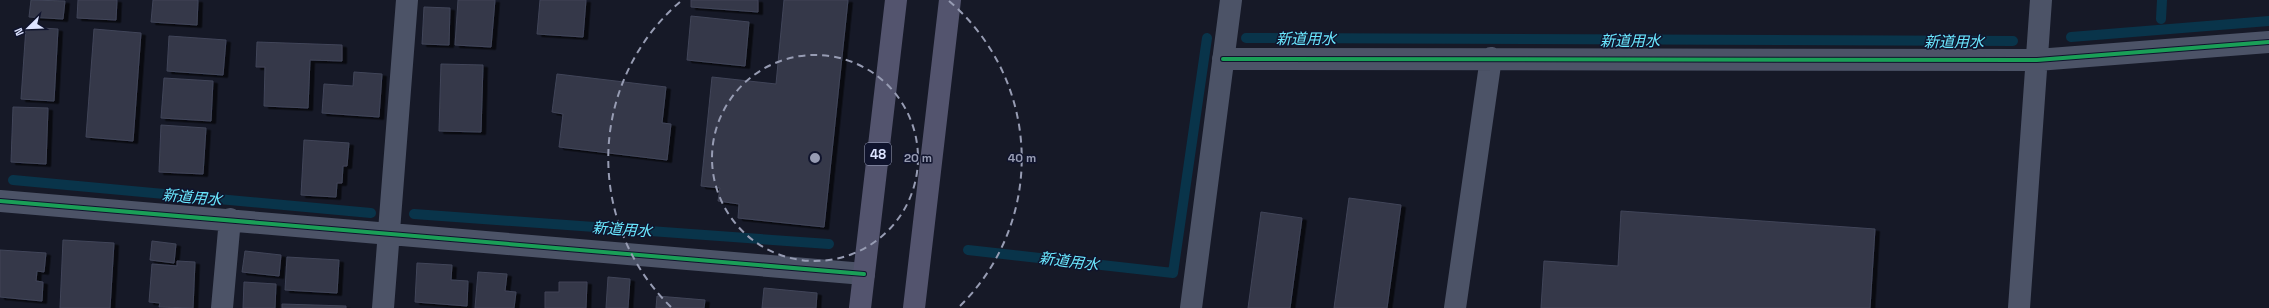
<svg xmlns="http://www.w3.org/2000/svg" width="2269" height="308" viewBox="0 0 2269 308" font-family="'Space Grotesk','Noto Sans JP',sans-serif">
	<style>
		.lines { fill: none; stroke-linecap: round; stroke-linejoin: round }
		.stream { stroke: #09344a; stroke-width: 10 }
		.building { fill: #353848; stroke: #414559; filter: url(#shadow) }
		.minor { stroke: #4c5367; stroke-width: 22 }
		.major { stroke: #53546e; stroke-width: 22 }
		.cycleway-casing { stroke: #10142d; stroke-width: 6 }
		.cycleway { stroke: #1a9f57; stroke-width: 4 }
		.ring { fill: none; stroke: #979cb3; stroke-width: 2; stroke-dasharray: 7 5 }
		.labels { text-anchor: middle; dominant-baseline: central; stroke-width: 3; stroke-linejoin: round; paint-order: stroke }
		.shield { fill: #10142d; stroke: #9fa5c0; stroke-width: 1 }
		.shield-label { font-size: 13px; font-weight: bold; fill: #dce3ff }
		.water-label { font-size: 15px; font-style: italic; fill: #6ae8ff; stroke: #10142d }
		.centre { fill: #979cb3; stroke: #10142d; stroke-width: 2 }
		.ring-label { font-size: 12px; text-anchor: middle; font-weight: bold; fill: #979cb3; stroke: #10142d; stroke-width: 3; stroke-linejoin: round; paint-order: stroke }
	</style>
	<defs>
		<filter id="shadow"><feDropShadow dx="4.5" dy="2.5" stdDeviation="0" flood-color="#0009"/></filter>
	</defs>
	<rect width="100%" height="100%" fill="#161927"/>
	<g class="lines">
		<path class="stream" d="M2161,19l1,-19
			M2071,37l198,-16
			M1246,38l767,3
			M13,180l358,33
			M414,214l415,30
			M968,250l205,23 34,-235"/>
	</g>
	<path class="building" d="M31,0l34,1 -2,18 -34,-2z
		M78,0h39l-1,20 -39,-2z
		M153,0h45l-1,25 -46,-3z
		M458,0h37l-4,47 -36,-2z
		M540,0h46l-3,37 -46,-3z
		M691,0h67v12l-67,-5z
		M784,0h64l-24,227 -86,-9 1,-14 -21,-3 2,-13 -19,-2 11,-109 64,7z
		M424,7l26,1 -1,37 -27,-1z
		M691,16l58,6 -4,44 -58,-6z
		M26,27l32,2 -4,72 -33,-2z
		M94,29l47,4 -8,108 -47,-4z
		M169,36l57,4 -3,35 -56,-4z
		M257,42l85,3v16l-32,-1 -2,48 -44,-2 1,-39h-9z
		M441,64l42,1 -2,67 -42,-1z
		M354,72l28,2 -3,43 -57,-4 2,-29 29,2z
		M557,74l109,13 -4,36 9,1 -4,36 -108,-13 4,-33 -11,-2z
		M164,78l49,3 -2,40 -50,-3z
		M13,107l35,1 -2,56 -35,-2z
		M161,125l45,3 -3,46 -44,-2z
		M304,140l45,3 -2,23h-4l-1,17h-5l-1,14 -35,-2z
		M1349,198l52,7 -14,103h-53z
		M1621,211l254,18 -5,79h-329l3,-47 74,5z
		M1261,212l41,6 -12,90h-42z
		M63,240l51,3 -4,65h-50z
		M152,241l24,3 -2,19 -24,-3z
		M0,250l46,3 -2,19 -7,-1 -1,10 7,1 -1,19 -42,-4z
		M245,251l36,4 -2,21 -37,-4z
		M287,257l52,3 -2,33 -52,-3z
		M177,261l18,1 -2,46 -34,-1 1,-4 -11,-1 3,-38 25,2z
		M417,263l35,2 -1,15 17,1 -1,25 -52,-4z
		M478,272l29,2 -2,17 11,1 -2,16h-39z
		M608,277l22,2 -2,29h-22z
		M244,282l32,2 -1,24h-32z
		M559,282h28l-1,26h-41v-16h14z
		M764,288l53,5 -1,15h-54z
		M657,296l48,4 -1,8h-48z
		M282,304l64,2v2h-64z"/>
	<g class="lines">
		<path class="minor" d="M1223,59l814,1 232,-18
			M0,201l864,73
			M222,308l8,-89
			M383,308l24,-308
			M1191,308l40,-308
			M1455,308l36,-250
			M2019,308l22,-308"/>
		<path class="major" d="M860,308l36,-308
			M914,308l36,-308"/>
		<g class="cycleway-casing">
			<path id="cycleway" d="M1223,59l814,1 232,-18
				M0,201l864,73"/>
		</g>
		<use href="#cycleway" class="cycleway"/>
	</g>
	<g class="ring">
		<circle cx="815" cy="158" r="103"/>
		<path d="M671 307A207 207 0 0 1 681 1M949 1A207 207 0 0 1 959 307"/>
	</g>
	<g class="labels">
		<rect class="shield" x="865" y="143" width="26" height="22" rx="3"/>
		<g class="shield-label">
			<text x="878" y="154">48</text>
		</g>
		<g class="water-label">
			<text x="1306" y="38">新道用水</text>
			<text x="1630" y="40">新道用水</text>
			<text x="1954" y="41">新道用水</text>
			<text transform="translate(192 197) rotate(5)">新道用水</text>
			<text transform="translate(622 229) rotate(4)">新道用水</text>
			<text transform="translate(1069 261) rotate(7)">新道用水</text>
		</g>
	</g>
	<circle cx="815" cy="158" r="6" class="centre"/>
	<g class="ring-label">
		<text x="918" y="162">20 m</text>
		<text x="1022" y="162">40 m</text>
	</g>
	<g transform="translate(28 28) rotate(247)" stroke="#10142d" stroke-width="3" paint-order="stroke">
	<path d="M0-3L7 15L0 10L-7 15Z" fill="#dce3ff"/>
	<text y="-6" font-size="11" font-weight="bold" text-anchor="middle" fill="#dce3ff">N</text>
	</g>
</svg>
